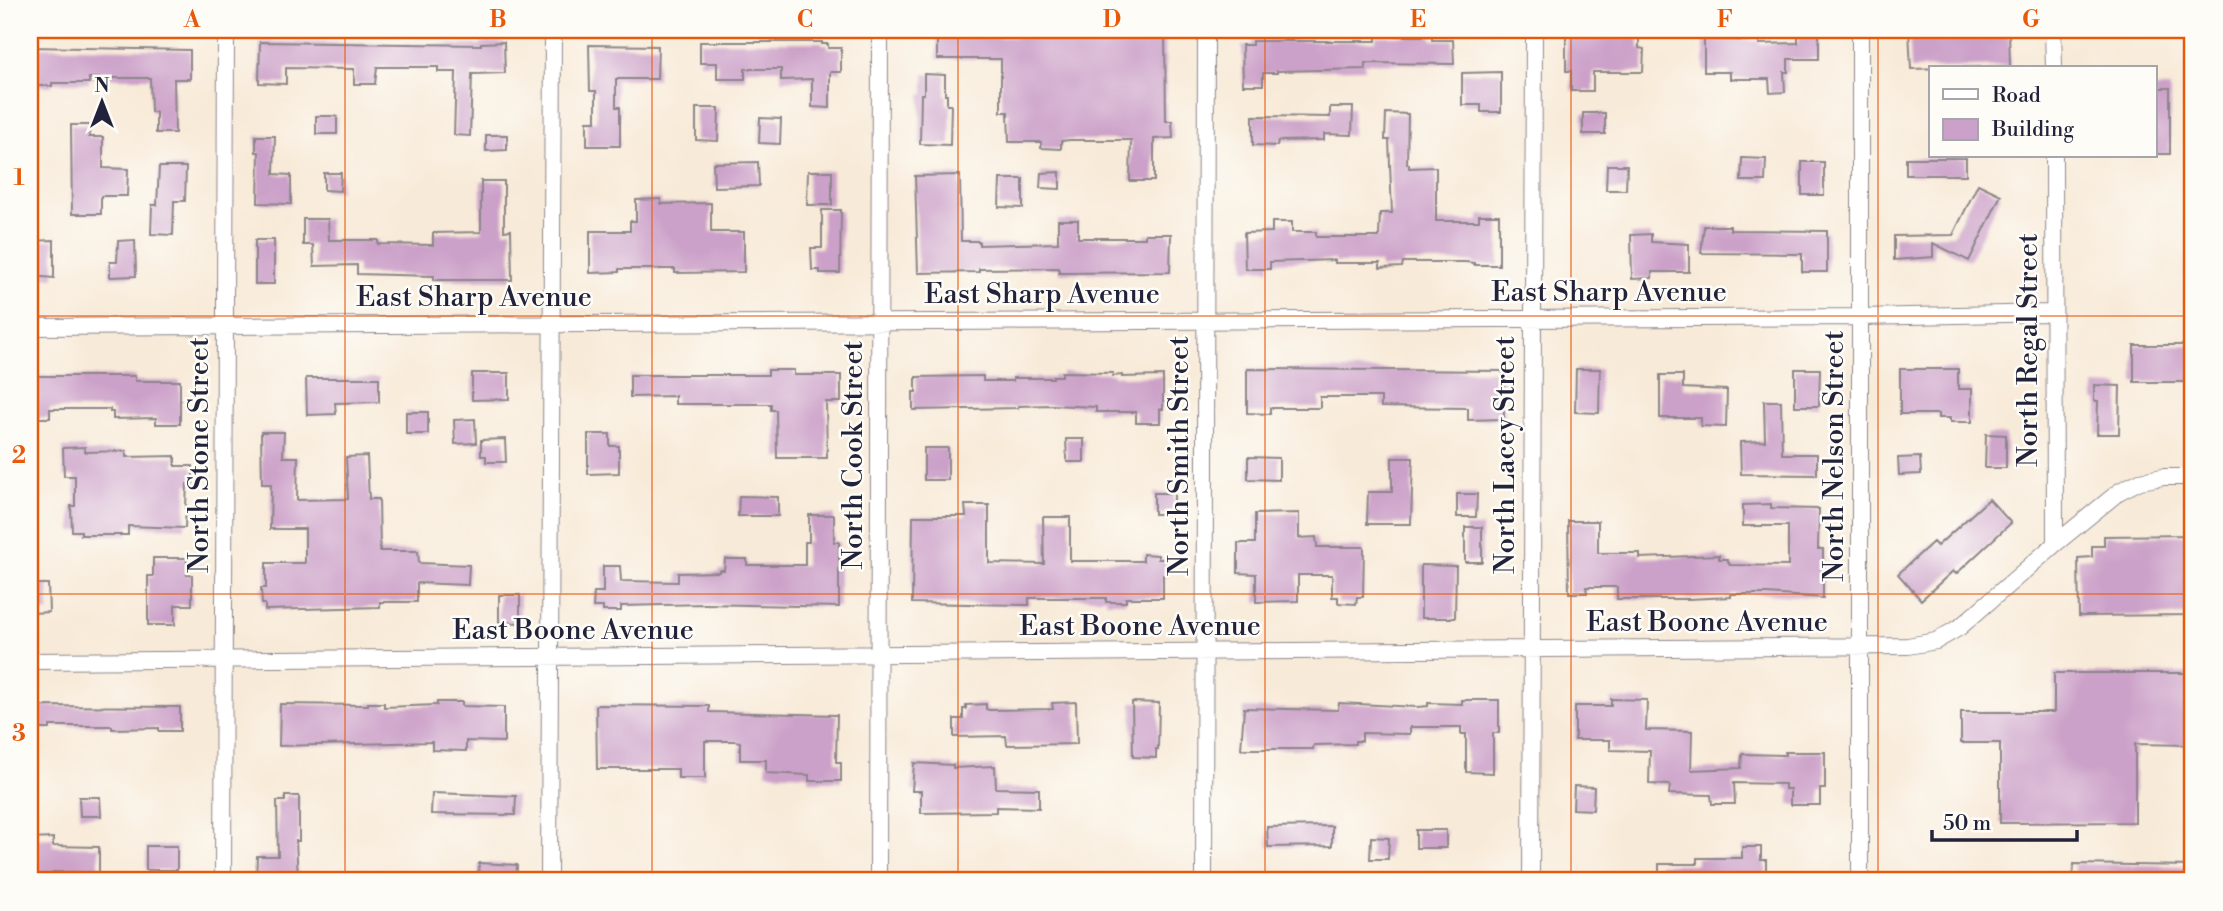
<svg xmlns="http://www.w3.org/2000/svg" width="2223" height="911" viewBox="0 0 2223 911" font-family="'Libre Bodoni',serif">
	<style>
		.building { fill: #cca1c9 }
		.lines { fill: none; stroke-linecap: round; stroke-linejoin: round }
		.street-casing { stroke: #8d868a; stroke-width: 18 }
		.street { stroke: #fff; stroke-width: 16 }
		.grid { fill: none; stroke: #e8590c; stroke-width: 2; stroke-opacity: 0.55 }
		.labels { text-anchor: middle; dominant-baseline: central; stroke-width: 5; stroke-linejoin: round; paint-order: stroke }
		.street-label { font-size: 28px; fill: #22223b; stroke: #fdfcf7 }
		.neatline { fill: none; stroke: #e8590c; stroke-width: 2.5 }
		.grid-label { font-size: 23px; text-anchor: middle; font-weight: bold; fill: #e8590c }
	</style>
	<rect width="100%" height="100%" fill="#fdfcf7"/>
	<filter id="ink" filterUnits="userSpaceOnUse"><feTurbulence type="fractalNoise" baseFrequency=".0143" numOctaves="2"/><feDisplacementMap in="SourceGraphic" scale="14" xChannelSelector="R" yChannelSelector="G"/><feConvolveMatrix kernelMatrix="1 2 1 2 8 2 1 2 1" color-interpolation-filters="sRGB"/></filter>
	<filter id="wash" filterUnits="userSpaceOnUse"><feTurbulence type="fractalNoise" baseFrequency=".00686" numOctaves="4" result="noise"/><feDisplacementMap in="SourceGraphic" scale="28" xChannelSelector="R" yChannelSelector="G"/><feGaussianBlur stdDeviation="1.57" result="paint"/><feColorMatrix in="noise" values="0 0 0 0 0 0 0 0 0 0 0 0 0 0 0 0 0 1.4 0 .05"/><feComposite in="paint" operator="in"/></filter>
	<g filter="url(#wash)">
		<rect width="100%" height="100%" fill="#f8ead8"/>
		<g id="blocks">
			<path class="building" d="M1909,30h100l1,36 -99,3z
				M1798,33h21v26h-31v13h-4l1,20 -15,1 -1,-14h-39v-7h-26v-33l55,2v3l39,-1z
				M937,34h51v3l177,-2 1,86h6l1,17 -19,1v42h-24l1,-41h-61l-9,1v8l-20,-1v-6h-32l-1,-30h-7v-53h-64z
				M1566,35h73v13l5,1 -1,23h-50v19h-22v-20h-5z
				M1376,36h56v4h21l1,24 -89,-1v6l-88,2v2h-14v12h-20l-1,-40h10v-4h124z
				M260,42l221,3v-2l23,-1 1,31 -33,1 -2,62 -16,-1 2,-63h-18v-5h-61l-2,17h-21v-15l-68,-1v16l-27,-1z
				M700,42h122v2h6v4h13v24h-11v36l-18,-1v-28l-31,1v-11h-36v10h-28v-16h-17z
				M589,45l69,1 -1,33h-41v28h4v39h-33v-25h9v-30h-6z
				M30,47l160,3v29h-16l1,54h-19v-21h-5l-1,-34h-61v5h-37v3h-22z
				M1501,72v40h-20v-7h-19v-32z
				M924,74l21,1v20h2v10h4l-1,40 -30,-1 1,-50h3z
				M2155,88h15v66h-15z
				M1330,107h23l-1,28 -28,-1v6l-46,1 -1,5 -24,-1v-29l77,1z
				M696,108h23l-1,33 -22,-1z
				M1386,113l22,1 -1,50h2v4l27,-1v54h43v-6h20v50h-25v-2l-9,-1h-62l-1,5 -22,1v-5h-45v-3l-65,2v7h-25l-1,-36 28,-1v-10h20v10h24v5h63l1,-24h12l-3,-73h-4z
				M1583,113h22v21h-22z
				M316,116h21v18h-21z
				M760,118l21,1 -1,25 -21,-1z
				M71,125h18v12h14v31l25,1 -1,27h-26v18h-29z
				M486,135h21v15l-21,1z
				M256,136h19l-1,38 17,1v29l-33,-1 1,-51h-3z
				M1742,158l24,1 -1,22h-24z
				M1906,158h60v17h-60z
				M758,162l1,24 -45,1 -1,-24z
				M1802,162h22v33h-22z
				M1607,165h20l-1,25h-20z
				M159,167h27l-1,34h-11l-1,34 -22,-1 1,-29h5z
				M808,171h24v34h-25z
				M1060,172v17l-20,-1 1,-15z
				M324,173h17l-1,18 -16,-1z
				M960,175l1,66h18v4l79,-2v-23h20v18h67v-4h26l-1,38 -111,1v-5l-80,1v3l-61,1 -3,-97z
				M1000,179h23v29l-24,-1z
				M481,181h23v50l7,-1 1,50h-78v-4l-77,-2v-9l-43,1 -1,-21h-10v-26h25l1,21h49v4l55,1v-12l48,-1z
				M1978,184l23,11 -32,66 -36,-18v14l-39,3v-24l59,-1z
				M661,199v5l50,-1v29h33v40l-69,1v-4h-56v3l-29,1v-42h40v-10h6v-21z
				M822,210h19l-1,63h-20v-3h-8l-1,-22h11z
				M1704,226h26v4l97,1v41h-25v-18l-101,-1z
				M1651,234v8l38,2v28h-37v6l-20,1 -1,-44z
				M54,240v38l-24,-2v-35z
				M135,240l1,36 -26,1v-15h7l1,-21z
				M255,240h19v44h-19z
				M2134,345h59v37h-59z
				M1247,369l256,2 1,48 -36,1v-12l-87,-1v-10h-61v11h-50v6l-23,-1z
				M1576,369h24l-1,44 -24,-1z
				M1795,369h25l-1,37h-24z
				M1900,369h58v20h14v33h-22v-4h-12v-4h-38z
				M768,370h26v5h47v27h-15l1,56h-50l-1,-48h-5v-6h-96v-8l-45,1v-22h138z
				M1062,372l51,1v3l9,-1v2l41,-1v33h-3v14h-24v-11h-40v-5l-44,-2 -34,1v2l-105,2v-18h3v-15l67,-1v5h30v-3h40v-2h9z
				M472,373h37v26l-37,1z
				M1660,375h23v13l44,2 -1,37 -25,-1v-8h-41z
				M30,376h105v5h45v43h-24v-6l-43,1v-7h-3v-3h-60v9h-20z
				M306,378h73v24l-44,1 1,11 -29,1z
				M2094,385l26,1 -1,48h-22l1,-33h-4z
				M1764,401h17l1,53h35v21l-76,-1 -1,-32 25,-1z
				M406,412h22v22h-22z
				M475,419l1,24 -21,1 -1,-24z
				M261,432h23l-1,25h15l-1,43 51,-1 -2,-42 21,-1 2,43h10l1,52h38l1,12 50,2 -1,20 -51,-2v19h-37v5l-115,3v-6h-3l-1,-16h5v-25h39v-34h-35l1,-45h-9z
				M588,434h22v12h9v27l-31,1z
				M1986,434l20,1v33h-21z
				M505,439l1,23h-20v-6h-5v-16z
				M1066,439h18v23h-17z
				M85,447v5l41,-1v6l49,-1v10h18v18h-6l-2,44 -57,-2v9h-47v-4h-9l-1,-25h4v-30h-11l-1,-28z
				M924,448h24v32h-24z
				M1248,457l31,1v22l-31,-1z
				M1920,457l1,17 -22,1 -1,-17z
				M1392,458h21l-2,66h-44l1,-32h24z
				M1154,493h20v21h-20z
				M1457,494h20l-1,23h-19z
				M739,496l39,1v19h-40z
				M1989,499l22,24 -55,51 -3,-3 -32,29 -23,-26 35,-32 4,4z
				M1771,504v4l48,1 -1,40h5v49l-56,-4h-36v3l-43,2h-71v-12h-31l1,6h-18l-1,-72h30v32h42v5l79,-3v4h8l3,6 58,1v-40h-45v-21z
				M965,505h24v58l55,1 -1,-47h27v44h73v-7l15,1v4h9v16h-4v23h-37v4h-20v-4h-77v7l-117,-2 1,-87h53z
				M1299,513v25l17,-1 1,10h47l-1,50h-6l-1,7 -18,-1v-6h-6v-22h-34v26l-42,1v-28l-18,-1v-30h17v-29z
				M809,515h25v27h5v65l-134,-3 -84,2v5h-18v-4h-10l1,-15h9v-26h17l1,15 57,1v-9l41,-1v-2h5l1,-11h22v6h58v-23h4z
				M1465,527h17v35h-17z
				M2193,535v80l-114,1 -1,-58 14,-1v-11h12v-10z
				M153,558h34v17h5v30h-17v20h-27v-49h5z
				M1421,565l35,1 -1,52h-34z
				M30,584h18l1,28 -17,1z
				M499,595h21v28l-21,-1z
				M2054,673h139v72l-58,-1v78l-135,1v-80h-39v-31h93z
				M1611,699l36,1 -1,30 46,1 -1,39 50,-2 1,-14 43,1v-3h40v37h-5v16h-30v-16h-5v-5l-51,-1 1,21h-23l-1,-9 -42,-1 1,-9 -21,-1 1,-33 -40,-1v-10h-35v-34h36z
				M1462,700h37v33h-6v40l-27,-1v-38h-5v-7h-51v7l-48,-1v8h-7v3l-41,1 -1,4h-72l3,-41 94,2 1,-7 78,4 11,-1v-3l34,1z
				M437,702h25v4l42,1v35l-38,-1v10l-34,-1v-8l-153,4 1,-42 88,1v-2h16v4l53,-2z
				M1076,702l1,42 -70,1 -1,-9 -52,1v-18h9v-10h3v-4l20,-1v5l3,1 64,-1 -1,-6z
				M1132,702l27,1 -1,46h-2v9l-23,-1z
				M596,705l113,1v6l128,3 -1,47h5v19h-32v-6l-43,-2v-13h-26v-18l-5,-1h-30v37h-27v-9h-81z
				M30,706l150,1v24h-21v-3l-47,1v-3h-62v3h-20z
				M914,763l39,2v3l42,-2 1,22 43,1v19l-43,-1v5l-75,1v-22h-9z
				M1574,786l20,1 -1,23 -20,-1z
				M432,793l84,3 -1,19 -84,-1z
				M285,796h14v45h-3l2,37h-6v3h-36l1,-25h21l-1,-55h8z
				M79,797h21l1,19h-21z
				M1332,826v20l-64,1 -1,-20z
				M1416,830h30v18h-30z
				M1371,837l18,1 -1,21h-18z
				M53,838v8l46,1v26l-46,-1v9h-23v-42z
				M146,846h31v24h-31z
				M1742,847h19v13h5v21h-107v-17h38v-6h45z
				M479,863l38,2 -1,16h-38z
				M2074,864l119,2v15h-120z"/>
		</g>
	</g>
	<g filter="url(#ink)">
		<use href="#blocks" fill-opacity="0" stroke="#8d868a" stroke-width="2"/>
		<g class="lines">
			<g class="street-casing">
				<path id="street" d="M1860,30v851
					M2053,30l1,38
					M2054,156l1,388
					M30,327l1830,-10 194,-4
					M30,661l1878,-15 28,-5 24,-14 95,-83 65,-53 20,-10 23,-4h30
					M223,881l3,-851
					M549,881l4,-851
					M878,881l2,-851
					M1204,881l2,-851
					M1531,881l3,-851"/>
			</g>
			<use href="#street" class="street"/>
		</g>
	</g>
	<path class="grid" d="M345,30v851M652,30v851M958,30v851M1265,30v851M1571,30v851M1878,30v851M30,316h2163M30,594h2163"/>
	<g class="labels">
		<g class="street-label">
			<text x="1609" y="292">East Sharp Avenue</text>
			<text x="1042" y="294">East Sharp Avenue</text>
			<text x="474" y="297">East Sharp Avenue</text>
			<text transform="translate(2028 350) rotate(-90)">North Regal Street</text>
			<text transform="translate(199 455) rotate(-90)">North Stone Street</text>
			<text transform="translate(853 455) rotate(-90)">North Cook Street</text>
			<text transform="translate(1505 455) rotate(-90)">North Lacey Street</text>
			<text transform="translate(1179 456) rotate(-90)">North Smith Street</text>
			<text transform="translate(1834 456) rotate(-90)">North Nelson Street</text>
			<text x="1707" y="622">East Boone Avenue</text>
			<text x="1140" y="626">East Boone Avenue</text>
			<text x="573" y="630">East Boone Avenue</text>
		</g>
	</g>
	<rect width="2223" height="911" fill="none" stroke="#fdfcf7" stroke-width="77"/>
	<rect x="1929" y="66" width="228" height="91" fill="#fdfcf7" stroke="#a5a5ac" stroke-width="2"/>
	<rect x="1943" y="89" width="35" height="10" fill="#ffffff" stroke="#a5a5ac" stroke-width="2"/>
	<text x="1992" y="102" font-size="21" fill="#22223b">Road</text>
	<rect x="1943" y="119" width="35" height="21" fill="#cca1c9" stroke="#a5a5ac" stroke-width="2"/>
	<text x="1992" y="136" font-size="21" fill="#22223b">Building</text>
	<g transform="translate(102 102)" stroke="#fdfcf7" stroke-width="5" paint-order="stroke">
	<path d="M0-5L12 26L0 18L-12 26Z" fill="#22223b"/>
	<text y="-10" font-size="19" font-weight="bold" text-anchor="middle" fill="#22223b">N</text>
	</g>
	<path d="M1932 830v10h145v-10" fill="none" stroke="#22223b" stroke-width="3.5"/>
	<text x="1943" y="830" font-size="21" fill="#22223b" stroke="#fdfcf7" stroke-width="5" paint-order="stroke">50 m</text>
	<rect x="38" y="38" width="2146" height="834" class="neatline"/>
	<g class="grid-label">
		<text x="192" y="27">A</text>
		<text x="498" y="27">B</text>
		<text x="805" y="27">C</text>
		<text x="1112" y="27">D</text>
		<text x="1418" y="27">E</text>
		<text x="1725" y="27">F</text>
		<text x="2031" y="27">G</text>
		<text x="19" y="185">1</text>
		<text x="19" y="463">2</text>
		<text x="19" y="741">3</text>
	</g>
</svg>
